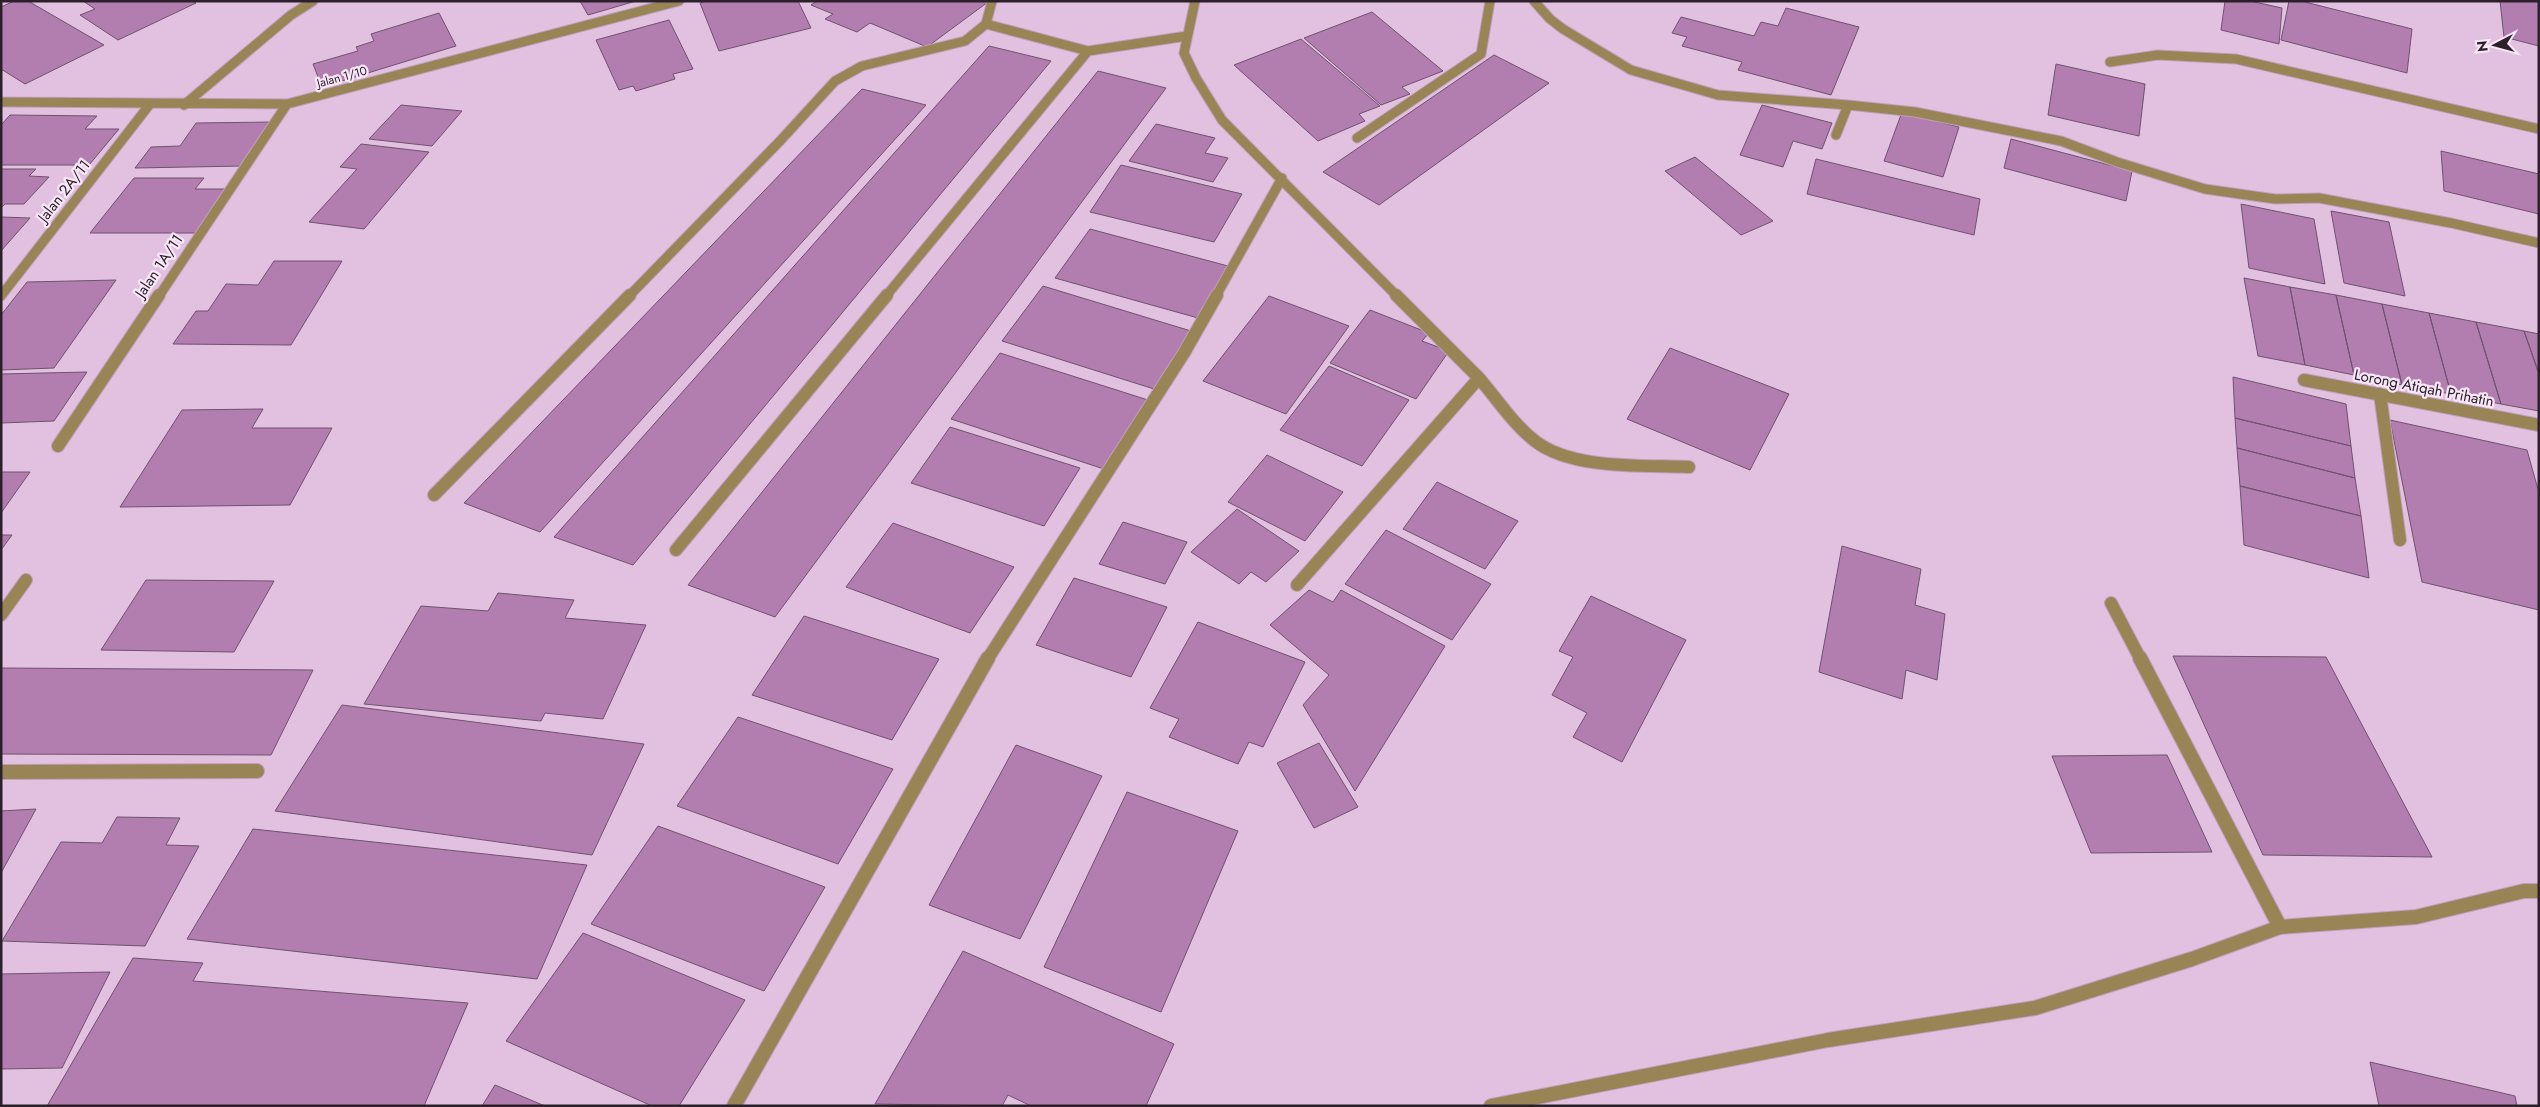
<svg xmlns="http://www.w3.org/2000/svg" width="2540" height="1107" viewBox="0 0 2540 1107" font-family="Jost,sans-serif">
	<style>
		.building { fill: #b27eb0; stroke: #6f526f }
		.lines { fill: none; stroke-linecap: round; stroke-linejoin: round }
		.minor-far2-casing { stroke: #bea0bc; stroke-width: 11 }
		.minor-far1-casing { stroke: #bea0bc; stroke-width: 14 }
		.minor-casing { stroke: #bea0bc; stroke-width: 16 }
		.minor-far2 { stroke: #988454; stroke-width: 9 }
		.minor-far1 { stroke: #988454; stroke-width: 12 }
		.minor { stroke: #988454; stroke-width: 14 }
		.labels { text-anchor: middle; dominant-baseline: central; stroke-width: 4.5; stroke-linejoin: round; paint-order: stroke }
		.far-street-label { font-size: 12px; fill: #2d202c; stroke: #f8e7f7 }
		.street-label { font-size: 15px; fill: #2d202c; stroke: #f8e7f7 }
	</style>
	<rect width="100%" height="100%" fill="#e2c0e0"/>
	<path class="building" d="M14,1h14l76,44 -79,39 -24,-15v-62z
		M83,1h109l4,2 -78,37 -38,-25 15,-6z
		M580,1h56l-48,14z
		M706,1h92l13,27 -92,23 -19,-48z
		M817,1h169l2,1 -61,45 -57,-24 -13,9 -32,-13 8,-5 -22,-9z
		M2225,1h25l32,7 -3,36 -58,-14z
		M2289,1h12l111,28 -5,44 -126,-33z
		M2500,1h39v45l-35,-9z
		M1786,8l73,19 -28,68 -93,-25 4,-8 -60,-16 5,-9 -15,-4 9,-16 73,19 7,-14 17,4z
		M1372,12l71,59 -41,16 8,7 -29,11 -77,-67z
		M439,13l17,33 -134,41 -9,-23 45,-13 -2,-4 18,-6 -3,-7z
		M669,20l24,49 -20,5 2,5 -39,12 -3,-5 -14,4 -23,-50z
		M1301,39l79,67 -21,8 6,7 -47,20 -84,-76z
		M989,46l62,15 -418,504 -79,-28z
		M1494,55l55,28 -170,122 -56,-33z
		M2056,64l89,20 -6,52 -91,-21z
		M1098,71l68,17 -391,529 -87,-32z
		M862,89l64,16 -386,427 -76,-29z
		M401,105l61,6 -30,35 -63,-7z
		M1762,105l70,18 -10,26 -29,-8 -10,26 -43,-12z
		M1902,112l57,15 -16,50 -59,-16z
		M10,115l87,1 -12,13h34l-30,36h-88v-40z
		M273,122l-30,44 -108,2 16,-21 29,-1 16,-23z
		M1156,124l59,14 -10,15 23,5 -15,24 -84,-21z
		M2011,139l121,32 -6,30 -122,-33z
		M361,144l68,8 -65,77 -55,-7 48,-53 -17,-2z
		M2441,151l98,23v40l-95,-23z
		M1695,157l78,64 -32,14 -76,-64z
		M1816,159l164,40 -6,36 -167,-41z
		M1121,165l121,29 -28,48 -124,-30z
		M1,169h35l-7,7 20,1 -25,27h-19l-4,4z
		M134,178h70l-9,11h34l-31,44h-108z
		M2241,204l73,15 11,65 -76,-16z
		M2331,211l58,11 16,74 -61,-13z
		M1,217l29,1 -29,33z
		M1090,229l138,37 -30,52 -143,-40z
		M274,261h68l-51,84 -118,-1 23,-33h12l18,-27 32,1z
		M2244,278l46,9 15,78 -47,-9z
		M116,280l-62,88 -53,2v-55l26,-33z
		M1043,286l148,45 -37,58 -152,-48z
		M2290,287l46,8 18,80 -49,-10z
		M2336,295l46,9 20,81 -48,-10z
		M1269,296l80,30 -63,88 -83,-33z
		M2382,304l47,9 22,81 -49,-9z
		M1370,310l59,23 -7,8 27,10 -33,48 -86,-36z
		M2429,313l47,9 25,82 -50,-10z
		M2476,322l48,9 15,43v37l-38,-7z
		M2524,331l15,3v40z
		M1670,348l119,46 -39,76 -123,-51z
		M1000,353l148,47 -44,69 -153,-50z
		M1329,366l80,34 -47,66 -82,-36z
		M87,372l-33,49 -53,2v-49z
		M2233,377l113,27 5,42 -116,-28z
		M263,409l-11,19h80l-42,77 -170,2 62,-97z
		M2235,418l116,28 4,32 -118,-30z
		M2390,420l137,30 12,43v117l-117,-28z
		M950,427l130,41 -36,58 -133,-43z
		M2237,448l118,30 6,38 -121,-30z
		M1267,455l76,37 -38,49 -77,-39z
		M1,472h29l-29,41z
		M1437,482l81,39 -33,48 -82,-40z
		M2240,486l121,30 8,62 -125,-33z
		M1237,509l62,42 -33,31 -15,-10 -12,12 -48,-32z
		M1123,522l64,20 -22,42 -66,-20z
		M893,523l121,44 -44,66 -124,-46z
		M1386,530l105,54 -39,56 -107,-56z
		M1,535h11l-11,15z
		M1842,546l79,23 -6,36 30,9 -8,66 -31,-10 -4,29 -83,-27z
		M1074,578l93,29 -36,70 -95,-32z
		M146,580l128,1 -40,71 -133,-2z
		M1309,590l24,12 8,-12 104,56 -90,145 -52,-86 26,-30 -59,-50z
		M498,593l76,7 -9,18 81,7 -43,94 -58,-6 -4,8 -177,-17 57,-98 67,5z
		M1591,596l95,44 -64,122 -49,-25 14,-24 -35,-18 21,-38 -14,-6z
		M804,616l135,43 -47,81 -140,-45z
		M1198,622l107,40 -42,85 -14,-5 -11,22 -69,-27 10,-18 -29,-11z
		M2173,656l153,1 106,200 -169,-2z
		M1,668l312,2 -42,85 -270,-1z
		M342,705l302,39 -52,111 -317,-44z
		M738,717l155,52 -55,95 -161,-58z
		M1319,743l39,64 -44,21 -37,-65z
		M1016,745l86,31 -82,163 -91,-34z
		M2167,755l45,97 -121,1 -39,-97z
		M1127,792l111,39 -77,181 -117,-45z
		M36,809l-35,64v-62z
		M117,817l63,1 -14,27 33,1 -54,100 -143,-5 59,-99 41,1z
		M658,826l167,61 -61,104 -173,-67z
		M253,829l334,36 -50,114 -350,-40z
		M583,933l162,67 -66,106h-27l-146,-65z
		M963,951l211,93 -28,62h-115l-23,-11 -6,11 -127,-2z
		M133,958l70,5 -10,18 275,22 -44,103h-377z
		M110,972l-48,96 -61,1v-95z
		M2370,1062l145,34 2,10h-138z
		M495,1085l50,21h-63z"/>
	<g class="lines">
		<g class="minor-far2-casing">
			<path id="minor-far2" d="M1195,1l-11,52 12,25 26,42 175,176
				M1534,1l16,18 13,10 68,41 87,25 130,10
				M1088,51l99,-15
				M2110,62l48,-7 78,4 303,70
				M1,102l286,2 392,-103
				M184,105l107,-90 22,-14
				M1836,135l12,-30 67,7 146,29 56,21 88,27 70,10 44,-1 132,25 88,20
				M1357,138l124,-84 9,-53
				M1,296l149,-192
				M159,296l128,-192
				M629,296l151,-155 55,-60 27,-15 103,-25 21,-17
				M886,296l202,-245 -102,-27 6,-23
				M1216,296l66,-118"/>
		</g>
		<g class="minor-far1-casing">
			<path id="minor-far1" d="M1479,378c18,21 34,46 56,63 37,29 109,24 154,26
				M2304,380l235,45
				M2380,394l20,146
				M58,446l101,-151
				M434,495l196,-200
				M676,550l211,-255
				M1297,585l182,-207 -83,-83
				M2111,603l30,57
				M1,615l25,-35
				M987,660l197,-307 33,-58"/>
		</g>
		<g class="minor-casing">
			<path id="minor" d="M2140,658l140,269
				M1,772l256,-1
				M734,1106l254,-448
				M1491,1106l337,-66 207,-32 157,-49 88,-32 136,-10 108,-26h15"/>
		</g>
		<use href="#minor-far2" class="minor-far2"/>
		<use href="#minor-far1" class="minor-far1"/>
		<use href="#minor" class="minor"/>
	</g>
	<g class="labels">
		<g class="far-street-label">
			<text transform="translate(342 77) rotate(-15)">Jalan 1/10</text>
		</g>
		<g class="street-label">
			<text transform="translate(64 191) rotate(-52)">Jalan 2A/11</text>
			<text transform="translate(159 266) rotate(-56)">Jalan 1A/11</text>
			<text transform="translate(2424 388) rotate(11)">Lorong Atiqah Prihatin</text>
		</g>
	</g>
	<rect width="2540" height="1107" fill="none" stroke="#2d202c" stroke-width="5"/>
	<g transform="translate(2495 45) rotate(264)" stroke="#f8e7f7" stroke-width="4" paint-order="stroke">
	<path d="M0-4L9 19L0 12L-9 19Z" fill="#2d202c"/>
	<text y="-8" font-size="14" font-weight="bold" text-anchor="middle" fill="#2d202c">N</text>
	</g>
</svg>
